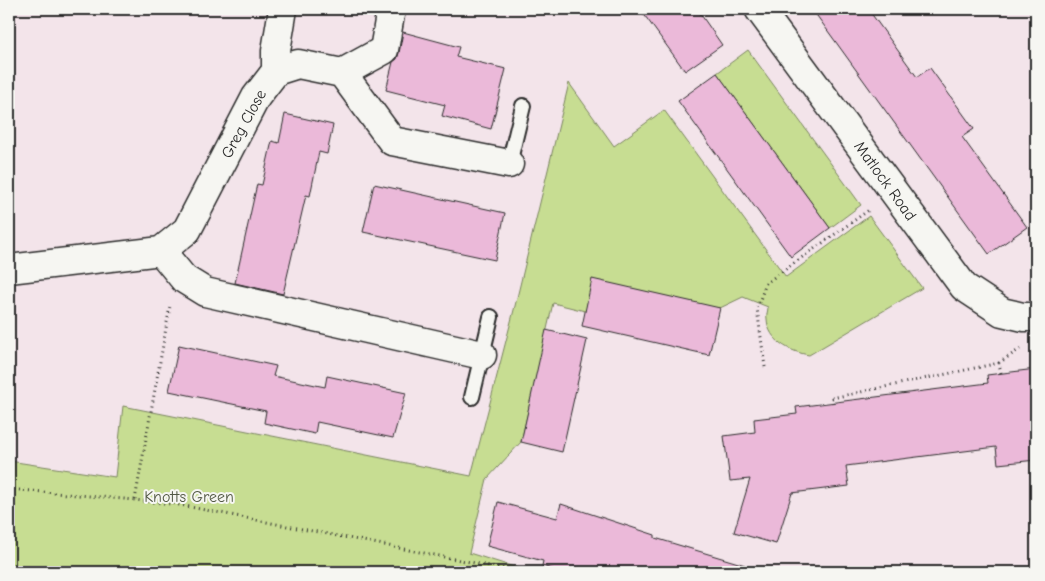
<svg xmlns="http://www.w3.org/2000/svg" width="1045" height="581" viewBox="0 0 1045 581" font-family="'Comic Neue',sans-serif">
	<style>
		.green { fill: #c7dd92; stroke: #79845e }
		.building { fill: #ebb9d9; stroke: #2b2b2b }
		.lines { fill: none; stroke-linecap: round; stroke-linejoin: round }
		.lane-casing { stroke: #2b2b2b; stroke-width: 18 }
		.street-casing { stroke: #2b2b2b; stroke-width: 31 }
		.path { stroke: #2b2b2b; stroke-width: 3; stroke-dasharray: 1 4; stroke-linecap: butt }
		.lane { stroke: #f6f6f2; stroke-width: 14 }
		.street { stroke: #f6f6f2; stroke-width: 28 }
		.labels { text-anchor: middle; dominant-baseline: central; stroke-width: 4; stroke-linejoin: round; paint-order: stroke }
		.street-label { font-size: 16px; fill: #2b2b2b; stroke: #f6f6f2 }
		.park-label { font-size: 16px; fill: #525845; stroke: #f6f6f2 }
	</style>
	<rect width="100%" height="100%" fill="#f3e4ea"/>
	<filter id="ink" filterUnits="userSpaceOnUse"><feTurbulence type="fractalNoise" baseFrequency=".02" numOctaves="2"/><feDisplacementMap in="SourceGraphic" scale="10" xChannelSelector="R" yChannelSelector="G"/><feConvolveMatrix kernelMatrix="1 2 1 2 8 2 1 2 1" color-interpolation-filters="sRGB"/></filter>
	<g filter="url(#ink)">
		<path class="green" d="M748,50l113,155 -31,23 -113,-155z
			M569,83l45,63 50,-36 122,167 83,-61 53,72 -113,67c-18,-3 -41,-14 -42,-36 -1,-4 1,-8 1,-12l-25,-10 -23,11 -135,3 -32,-8 -32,139 -34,37 -18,74 61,19h-521v-111l106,16 8,-71 348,70 44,-170z"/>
		<path class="building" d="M640,9h57l25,36 -37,26z
			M812,9h56l49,68 13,-9 44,61 -12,8 65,90 -38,27z
			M403,32l56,15 -3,10 50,12 -15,60 -49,-13 3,-11 -59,-15 7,-28 4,-3 2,-6z
			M717,73l113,155 -39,29 -113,-156z
			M285,114l48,11 -6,29 -8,-2 -9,44 -4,-1 -23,99 -48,-11 22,-99 5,1 10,-44 7,2z
			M374,184l131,29 -10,47 -132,-28z
			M592,279l128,29 -11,47 -127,-29z
			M546,330l41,10 -25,112 -41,-10z
			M179,345l97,21 -3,10 52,11 2,-11 79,17 -13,45 -76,-16 -2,12 -51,-11 2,-12 -97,-20z
			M1036,369v91l-38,4 -2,-17 -150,19 3,20 -57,7 -16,51 -42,-12 16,-53 -20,2 -6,-45 31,-4 -1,-13 43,-5 -1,-7 192,-24 -1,-8z
			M498,502l59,16 4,-14 94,31v3l90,27 -1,7h-182l-20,-6 1,-5 -56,-15z"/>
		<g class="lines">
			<g class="lane-casing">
				<path id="lane" d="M509,164l14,-58
					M472,397l19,-80"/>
			</g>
			<g class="street-casing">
				<path id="street" d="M759,9l205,278 38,25 21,5h13
					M276,71v-20l7,-42
					M342,73l42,-23 7,-41
					M161,251l23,28 21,13 277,63
					M9,269l152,-18 26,-21 69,-133 20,-26 22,-7 44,9 50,68 117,23"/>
			</g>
			<path class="path" d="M765,367l-8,-59 9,-25 103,-73
				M1001,373l-2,-10 21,-14
				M833,403l-1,-5 167,-35
				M9,489l126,11 45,5 341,67
				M135,500l35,-194"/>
			<use href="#lane" class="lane"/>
			<use href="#street" class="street"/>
		</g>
	</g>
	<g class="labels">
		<g class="street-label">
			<text transform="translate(244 124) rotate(-61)">Greg Close</text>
			<text transform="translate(885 181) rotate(54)">Matlock Road</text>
		</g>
		<g class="park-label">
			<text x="189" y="497">Knotts Green</text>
		</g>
	</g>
	<rect width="1045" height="581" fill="none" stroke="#f6f6f2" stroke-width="30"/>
	<rect x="15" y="15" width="1015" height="551" fill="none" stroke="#2b2b2b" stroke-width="2" filter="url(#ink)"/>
</svg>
